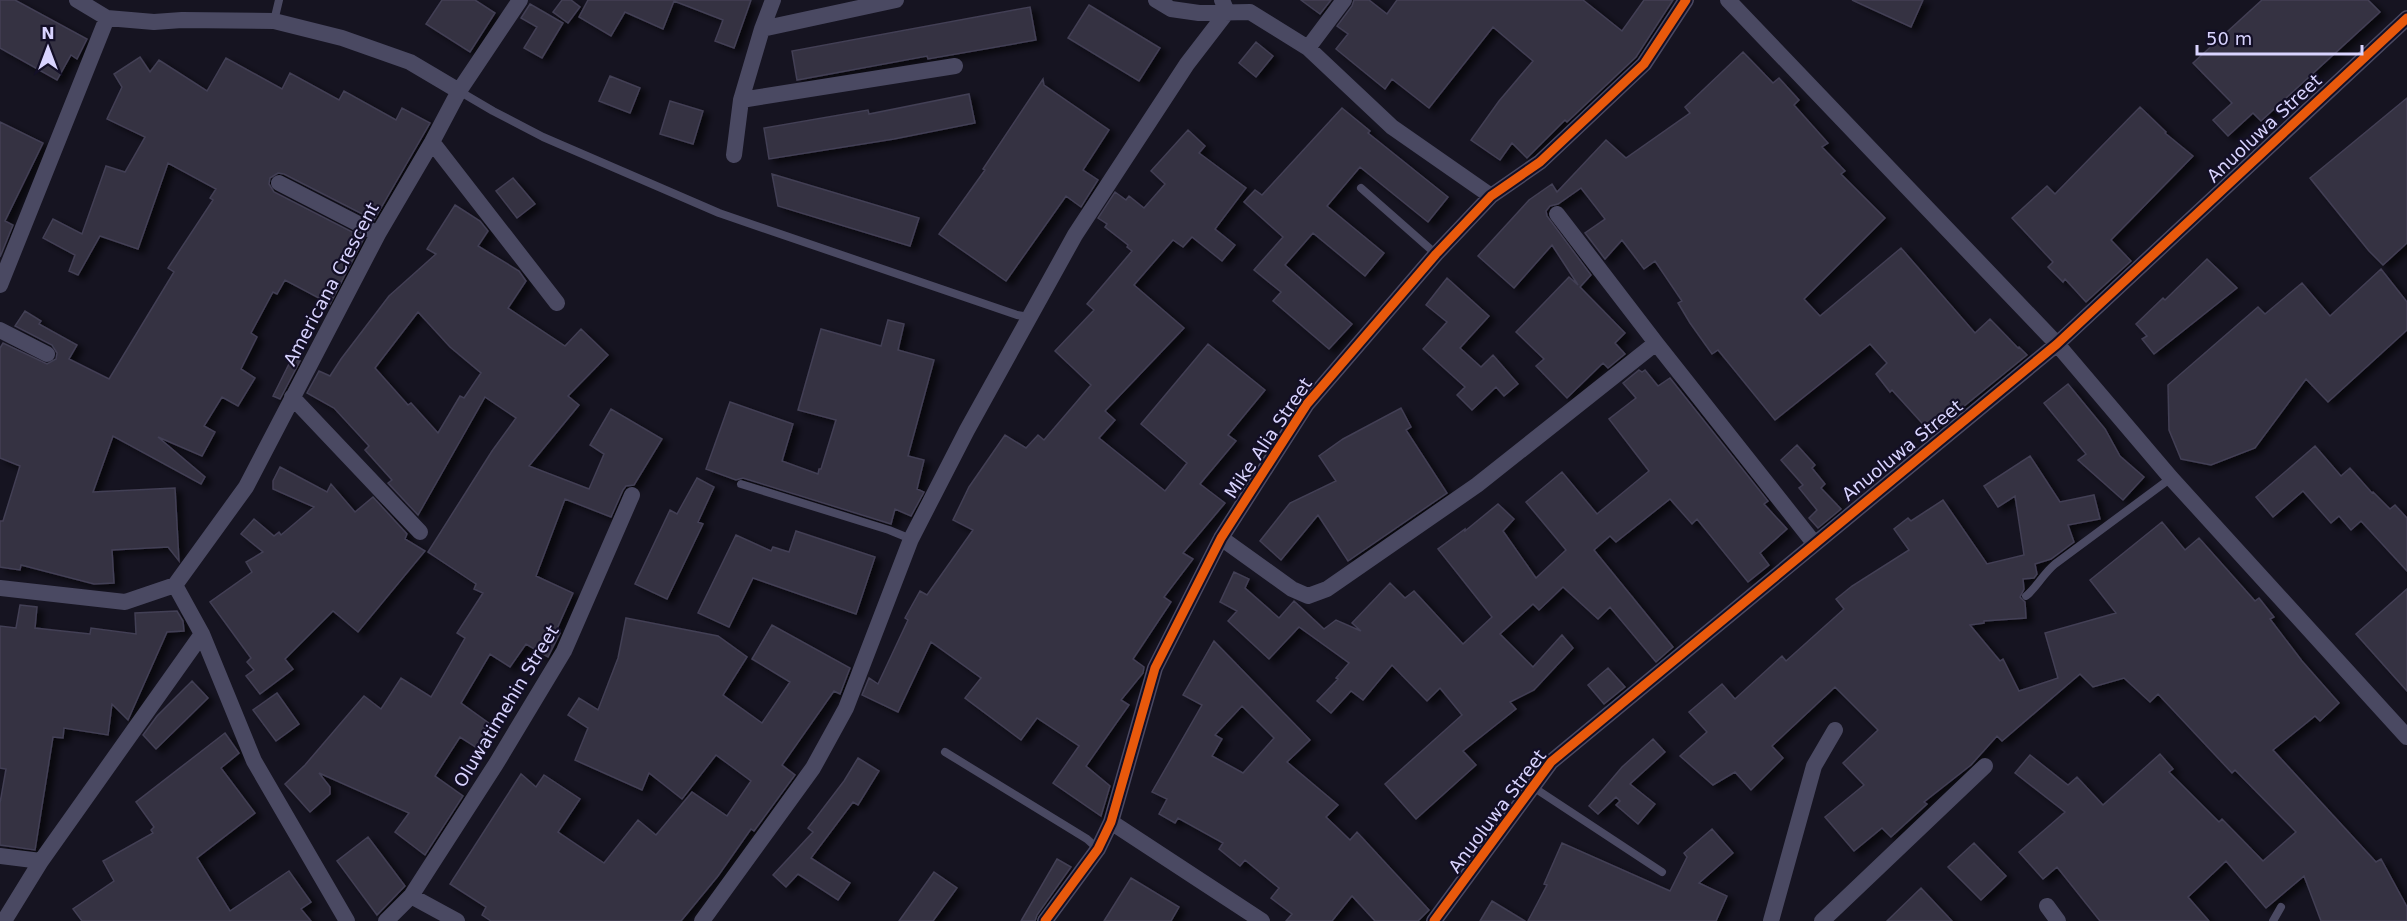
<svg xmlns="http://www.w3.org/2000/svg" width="2407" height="921" viewBox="0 0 2407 921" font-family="'DejaVu Sans',sans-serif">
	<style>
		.building { fill: #343243; stroke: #433f54; stroke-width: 1.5; fill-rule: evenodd; filter: url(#shadow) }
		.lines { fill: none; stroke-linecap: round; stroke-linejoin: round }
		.lane { stroke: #4a4962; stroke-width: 8 }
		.street { stroke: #4a4962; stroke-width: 16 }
		.cycleway-casing { stroke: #130f26; stroke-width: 13 }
		.cycleway { stroke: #e8590c; stroke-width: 9 }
		.labels { text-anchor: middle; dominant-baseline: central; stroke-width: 4.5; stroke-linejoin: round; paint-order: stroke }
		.street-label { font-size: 18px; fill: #d9d4ff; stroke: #130f26 }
	</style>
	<defs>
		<filter id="shadow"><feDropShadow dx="6" dy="4" stdDeviation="3" flood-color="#0009"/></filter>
	</defs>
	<rect width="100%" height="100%" fill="#161421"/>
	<path class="building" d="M0,0h15l72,39 -10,20 -6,-4 -14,25 -57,-32z
		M442,0h33l20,13 -25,39 -44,-28z
		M562,0h9l9,7 -12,16 -15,-11z
		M588,0h163l-17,48 -19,-7 8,-21 -49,-19 -11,28 -38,-17 -14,24 -32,-19z
		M1301,0h30l-11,14z
		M1354,0h15l18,14 10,-14h186l39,31 22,-31h29l-37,57 -69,65 -2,-2 -38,38 -15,-15 -12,17 -29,-20 28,-39 34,-40 -40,-34 -64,81 -37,-29 -7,10 -49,-40 12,-15 -11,-8 15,-20z
		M1852,0h71l-12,27z
		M2262,0h106l12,12 -119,109 -8,-8 -25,23 -15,-16 19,-17 -39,-40z
		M530,4l33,19 -21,35 -18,-10 13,-21 -16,-9z
		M1089,5l71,43 -21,33 -71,-43z
		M1030,7l6,33 -108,19 -1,-3 -130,24 -5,-29z
		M1256,42l17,14 -17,21 -17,-14z
		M1743,52l30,31 6,-5 20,22 -5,5 34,38 -6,4 23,24 -4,3 44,44 -81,81 16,17 81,-68 74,85 15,-14 28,29 1,-1 8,8 -96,78 -39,-43 -2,2 -14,-18 11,-11 -17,-19 -95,76 -57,-70 -6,4 -22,-31 -12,-20 4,-2 -27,-40 -11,8 -22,-29 -17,19 -20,-26 20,-14 -24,-31 -23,16 -8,2 -4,5 1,5 44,59 -11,12 45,46 -10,10 10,11 -17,14 -5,-5 -36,35 -31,-32 8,-7 -28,-27 53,-55 9,8 -26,-40 -38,43 -36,-32 51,-56 23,-16 5,8 49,-52 20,18 64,-45 -5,-6z
		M140,57l10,15 9,-12 48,31 19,-33 56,31 8,-16 49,27 5,-9 52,29 6,-12 28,15 -56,97 -90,-46 -6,-1 -8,5 -1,6 5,8 90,46 -34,66 -45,-24 -8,14 -4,-2 -22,41 6,4 -16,32 14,9 -17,28 -16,-9 -18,29 11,6 -13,24 -44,-19 47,40 -4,7 -88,-48 -20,56 82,-4 4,73 -11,-14 -56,3 2,33 -20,1 -73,-19 -1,5 -20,-3v-46h3l17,-55 -20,-8v-110l3,-5 44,21 9,-5 1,-6 -5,-8 -37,-19 10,-15 16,10 -2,3 38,21 -8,14 40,20 65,-107 -6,-4 45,-68 -3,-2 6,-9 -48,-26 -30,86 -38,-13 -22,39 -9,-4 6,-16 -32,-17 10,-19 29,15 24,-68 19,6 20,-35 -38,-18 15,-32 -8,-13z
		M610,76l30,12 -10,25 -31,-12z
		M1043,79l1,6 65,45 -26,40 15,10 -17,27 -15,-11 -60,85 -67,-47 46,-64 -2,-1z
		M969,94l6,29 -81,16 -125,20 -5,-31 104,-18 1,4z
		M2407,98v145l-24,22 -14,-14 -59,-73z
		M670,101l33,10 -10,33 -33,-10z
		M2140,107l26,25 -1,1 28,23 -82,84 20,21 -45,41 -21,-23 -2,3 -15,-15 5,-5 -41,-44 35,-32 8,8z
		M1342,108l28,23 -2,2 80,64 -20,25 -68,-55 -33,39 57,47 -19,23 -52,-43 -28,32 67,59 -23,25 -56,-48 8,-9 -27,-22 29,-33 -39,-35 11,-12 7,5z
		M0,122l43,21 -38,78 8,4 -13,32z
		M1188,130l17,16 -6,7 47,35 -31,41 20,16 -13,16 -30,-24 -9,10 -10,-7 -39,45 50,43 -79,83 10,9 -16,18 66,53 22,-28 -46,-39 67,-80 57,46 -37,45 8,6 -36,43 25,19 -42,50 10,6 -29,38 7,5 -38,57 11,8 -1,6 -22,27 8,5 -43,61 24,20 -9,30 -48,-33 26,-37 -42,-28 -16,22 -56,-42 16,-20 -50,-36 -33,70 -36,-17 7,-17 9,6 30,-64 -3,-2 15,-27 7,4 46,-65 -20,-10 16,-33 36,-52 21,13 12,-13 6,5 47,-55 -36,-34 39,-41 -7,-6 45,-53 -5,-4 1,-2 -23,-18 2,-3 -9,-6 17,-26 11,8 3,-4 15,12 21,-24 -14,-13z
		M772,174l147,44 -9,28 -132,-40z
		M513,178l22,26 -18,14 -21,-27z
		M455,205l25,16 8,10 -10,15 41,25 7,10 -18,27 57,38 16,-17 27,26 -40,41 11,9 -50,61 60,23 15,-35 -14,-9 21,-36 51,30 -28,46 -8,1 -3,4 -12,27 -46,-18 -29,77 37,17 -17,38 4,2 -12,24 -22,-13 -16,23 -20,-13 -29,49 29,21 -13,24 -17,-11 -25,39 28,20 -38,59 -30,-23 14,-19 -90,-40 11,14v7l-20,18 -25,-28 20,-19 59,-69 17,13 20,-31 30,19 34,-59 -8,-5 26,-40 -9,-4 2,-5 -48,-32 64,-101 24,-33 -31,-21 -67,118 -30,-32 4,-3 -27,-30 4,-4 -35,-38 -27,-15 12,-22 11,5 11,-17 48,-63 47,-42 -9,-5zM418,312l32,35 31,26 -17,25 -4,-2 -22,37 -27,-30 -3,2 -33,-37z
		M2207,259l30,29 -83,66 -12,-15 5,-3 -11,-12 27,-26 2,2z
		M2381,269l26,33v28l-79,72 -22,-23 -51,69 -44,17 -30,-6 -12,-29 -1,-45 90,-78 7,7 37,-31 28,33z
		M1447,278l42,38 -29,32 21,19 12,-12 25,29 -14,12 -8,-9 -24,23 -15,-15 8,-8 -42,-38 24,-27 -21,-17z
		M888,320l16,4 -6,26 36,10 -26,96 16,4 -7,29 7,3 -13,24 -16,-7 -4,15 -148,-46 -7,2 -30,-11 24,-67 63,22 -11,37 36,13 1,-5h2l15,-49 -38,-10 23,-81 60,17z
		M292,358l8,3 -20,38 -7,-3z
		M1639,370l3,2 3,-2 13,16 12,-8 98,123 -4,3 23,25 -27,24 9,12 -21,17 -51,-63 -5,5 -22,-25 -54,43 -6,-6 -16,14 79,97 -17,15 -46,-55 -12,12 -35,-32 -24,23 -6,-6 -33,30 33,33 29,-32 11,13 -39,42 -24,12 6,7 -53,42 13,14 -60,54 -31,-35 77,-69 -22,-27 -13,13 -35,-36 -29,35 -12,-9 -20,22 -14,-12 21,-22 -2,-1 13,-15 -50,-36 -30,32 -41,-38 9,-10 -17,-9 14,-30 15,7 -4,9 34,30 15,-17 30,28 12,-9 25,11 -9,-8 38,-40 15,15 9,-7 49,53 29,-27 -54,-68 27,-20v2l33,-27 16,15 -11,12 33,47 30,-28 -40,-48 36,-30 35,42 52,-43 -40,-52 27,-21 -13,-15z
		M2068,384l37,45 15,27 24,21 -21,23 -45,-40 8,-6 -42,-51z
		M1401,408l10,19 -5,3 41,63 -99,68 -30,-46 -37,45 -21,-19 30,-38 46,-22 -17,-25 24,-17z
		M1797,445l18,20 -3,3 13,16 -4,4 20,21 -23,19 -9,-10 8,-8 -18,-22 4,-3 -22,-25z
		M2315,446l26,30 9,-8 22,25 1,-1 17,17 5,-4 12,13v53l-46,-50 -10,9 -12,-14 -8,7 -28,-32 -30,26 -17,-20z
		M2030,456l30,46 34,-7 6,24 -32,6 6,17 -23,17 -16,5 2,10 -3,4 -11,1 1,10 -4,8 5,5 1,16 -42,3v2l-14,2 30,36 3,-2 16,32 39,-13 -13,-45 71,-20 -26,-33 72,-58 23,28 14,-12 56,63 4,-3 15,19 -4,2 32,42 37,42 -19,18 -5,-5 -42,34 103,112 5,-3 26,48v14h-86l-17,-45 -38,32 -40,-47 -38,36 21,24h-109l-43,-54 -14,12 -24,-27 46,-40 -50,-39 15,-18 38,30 9,-8 26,28 57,-51 13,15 -4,3 50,50 3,-3 41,42 33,-29 -61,-62 -3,3 -74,-79 -8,8 -26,-24 -31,9 -13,-13 -78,67 -5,-5 -26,29 -47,37 3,2 -36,33 -9,-9 -28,23 -29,-34 39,-32 -21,-22 35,-33 -43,-43 -63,59 11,12 -32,32 -16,-18 -22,13 -33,-29 27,-24 -18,-20 33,-28 13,15 47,-43 4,5 58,-52 -8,-10 16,-13 57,-36 -15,-21 14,-11 3,3 32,-21 44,64 37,-9 -9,-59 -17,11 -14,-21z
		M280,467l47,25 4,-8 24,28 18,-15 34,37 -2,5 20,12 -67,81 -25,-21 -48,48 8,10 -33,25 -14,-18 8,-6 -7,-8 4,-4 -41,-56 42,-30 -6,-10 17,-10 -22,-18 13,-15 20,17 5,-4 2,3 33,-28 -41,-18v-8z
		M697,478l17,9 -16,35 5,2 -36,75 -32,-15 35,-74 7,4z
		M796,531l79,26 -19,57 -103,-36 -24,49 -31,-14 38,-78 35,16 2,-4 16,5z
		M2407,589v102l-51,-57z
		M20,605l17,2 -2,21 55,6 1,-6 45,6 -1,-21 42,-2 6,10 1,10 -17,1 -39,88 -16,-16 -4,31 -44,-7 -1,10 -10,-1 -18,113 -35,-5v-42l6,-34 -6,-1v-142l16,2z
		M626,618l92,18 29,21 -24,38 39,28 28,-41 -38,-23 20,-34 78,43 -10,26 -6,-3 -52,74 13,10 -41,56 -3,-2 -33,47 -37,45h-190l-9,-6 4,-8 -36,-23 71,-110 15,13 8,-12 36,24 -22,33 46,31 34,-43 18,15 36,-43 35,24 24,-35 -35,-26 -34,44 -33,-26 -7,17 -67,-30 13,-32 -20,-13 11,-17 19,12 20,-52z
		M1214,641l96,99 -23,22 51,43 -12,12 24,23 7,-8 72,78 -11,11h-43l-23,-25 -20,25h-46l6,-7 -21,-16 8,-10 -34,-28 -5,6 -21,-17 4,-6 -45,-25 -3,5 -16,-9 8,-15 -15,-7 50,-87 -19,-10zM1242,706l32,32 -31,35 -31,-17 10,-17 -7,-4z
		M1608,668l17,19 -21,17 -16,-19z
		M192,681l16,17 -52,51 -13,-14 14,-19z
		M277,693l22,31 -23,17 -23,-31z
		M225,733l14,20 -18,15 34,45 -58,45 33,53 59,-40 22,31 -10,7 10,12h-229l-9,-12 41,-28 -11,-20 50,-28 -2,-3 3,-3 -18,-25z
		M1653,739l12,13 -35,32 25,20 -17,20 -22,-19 4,-4 -4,-4 -18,17 -9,-8 33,-39z
		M858,758l21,13 -21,34 -5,-3 -42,56 39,25 -12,17 -40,-26 -12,13 -13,-12 40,-43 -5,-4 36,-47z
		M1712,829l21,24 -34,30 28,13 -11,25h-188l19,-36 -3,-1 18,-41 108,48 17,-34 -3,-4z
		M368,837l37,49 -28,29 -40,-54z
		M1974,843l32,33 -25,24 -33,-33z
		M1057,859l14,8 -34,48 -2,6h-14z
		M934,872l23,16 -24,33h-34z
		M1131,878l48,29 -8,14h-67z
		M1921,888l31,33h-65z
		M1492,901l33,20h-45z"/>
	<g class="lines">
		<path class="lane" d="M274,21l5,-21
			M459,91l34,20 50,26 176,76 298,102 12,2
			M1361,188l75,66
			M741,484l148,46 22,9
			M2026,596c11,-9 17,-22 29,-32l116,-86
			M945,752l142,87 11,10
			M1533,787l129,85
			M2273,921l8,-14"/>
		<path class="street" d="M77,0l30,18 47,4 28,-2 92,1 68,17 68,24 49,29
			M1156,0l15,9 28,4 51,-1 58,36 84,79 99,69
			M1728,0l329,344 114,134 236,259
			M762,29l134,-29
			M1308,48l36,-48
			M741,100l214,-34
			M432,142l125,161
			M734,155l7,-55 21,-71 11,-29
			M279,183l99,51
			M1557,214l99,129 158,200
			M0,285l107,-267
			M0,330l47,24
			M292,397l128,135
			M1221,538l71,51 16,7 19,-7 150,-104 179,-142
			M175,585l71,-98 132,-253 54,-92 27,-51 61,-91
			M0,588l125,14 50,-17 27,49 52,127 93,160
			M1111,822l151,99
			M0,856l41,5
			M411,896l46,25
			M2047,906l11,15
			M4,921l37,-60 161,-227
			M386,921l25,-25 85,-132 68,-113 68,-156
			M702,921l111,-153 33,-60 65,-169 56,-109 108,-195 112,-171 40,-52 -5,-12
			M1045,921l53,-72 13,-27 44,-154 66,-130 86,-134 129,-150 55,-58 49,-34 104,-98 42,-64
			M1434,921l117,-159 506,-418 350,-326
			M1771,921l43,-155 21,-36
			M1822,921l163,-155"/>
		<g class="cycleway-casing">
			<path id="cycleway" d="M1045,921l53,-72 13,-27 44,-154 66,-130 86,-134 129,-150 55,-58 49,-34 104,-98 42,-64
				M1434,921l117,-159 506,-418 350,-326"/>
		</g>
		<use href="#cycleway" class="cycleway"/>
	</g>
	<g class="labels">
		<g class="street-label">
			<text transform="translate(2264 128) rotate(-43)">Anuoluwa Street</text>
			<text transform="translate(331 284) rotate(-62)">Americana Crescent</text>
			<text transform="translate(1268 438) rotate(-56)">Mike Alia Street</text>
			<text transform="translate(1902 450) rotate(-39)">Anuoluwa Street</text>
			<text transform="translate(506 706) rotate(-59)">Oluwatimehin Street</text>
			<text transform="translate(1497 811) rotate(-53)">Anuoluwa Street</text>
		</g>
	</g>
	<g transform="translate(48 48)" stroke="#130f26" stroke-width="4.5" paint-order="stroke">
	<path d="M0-4.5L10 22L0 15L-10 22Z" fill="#d9d4ff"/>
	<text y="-9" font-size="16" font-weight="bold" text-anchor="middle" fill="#d9d4ff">N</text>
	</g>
	<path d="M2197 45v9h165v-9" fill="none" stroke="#d9d4ff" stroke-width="3"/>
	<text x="2206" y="45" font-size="18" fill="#d9d4ff" stroke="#130f26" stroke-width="4.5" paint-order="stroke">50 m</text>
</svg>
